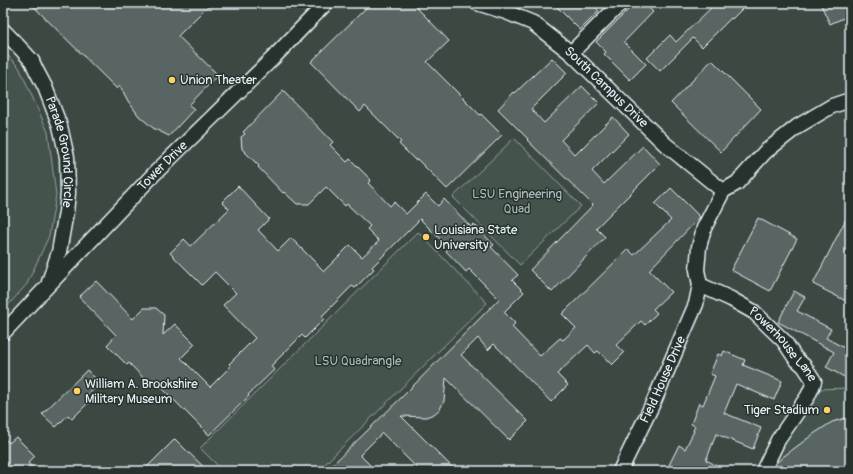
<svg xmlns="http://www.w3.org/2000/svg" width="853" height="474" viewBox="0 0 853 474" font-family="Pangolin,sans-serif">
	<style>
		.built { fill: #3b4843 }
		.green { fill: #45524e; stroke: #96a2a3 }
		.building { fill: #596563; stroke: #e8f1f8 }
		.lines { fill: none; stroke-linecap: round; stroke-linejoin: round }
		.minor-casing { stroke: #e8f1f8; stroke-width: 17 }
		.minor { stroke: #26332d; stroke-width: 14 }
		.poi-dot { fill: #ffd166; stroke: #26332d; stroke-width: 1.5 }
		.labels { text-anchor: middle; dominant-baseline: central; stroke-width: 3; stroke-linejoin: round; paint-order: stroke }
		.poi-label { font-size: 13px; fill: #e8f1f8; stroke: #26332d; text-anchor: start }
		.street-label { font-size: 13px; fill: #e8f1f8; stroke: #26332d }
		.park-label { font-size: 13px; fill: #afb9bc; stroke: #26332d }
	</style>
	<rect width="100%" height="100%" fill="#2e3b35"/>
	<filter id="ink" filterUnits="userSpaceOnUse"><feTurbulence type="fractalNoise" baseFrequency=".025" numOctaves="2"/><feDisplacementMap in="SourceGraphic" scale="8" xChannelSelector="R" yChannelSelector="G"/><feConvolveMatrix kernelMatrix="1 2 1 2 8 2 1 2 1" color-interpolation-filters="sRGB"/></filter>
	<g filter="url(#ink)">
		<path class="built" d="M3,3h847v468h-847z"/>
		<path class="green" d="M3,51l16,16 29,65 8,63 -7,41 -22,48 -24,27z
			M514,138l67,68 -61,59 -67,-68z
			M418,232l69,71 -169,168h-95l-23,-23z
			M850,388v83h-82l22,-40 28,-42z"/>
		<path class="building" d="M30,3h181l-33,33 40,39 -29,30 5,4 -25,27 -16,-8 -14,-12 -11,-15 -8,-15 -3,3z
			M371,3h41l13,13 24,25 -22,21 53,53 1,-1 21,21 -55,54 -30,-30 -2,1 -16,-16 2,-2 -36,-36 -5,6 -49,-50z
			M553,3h38l8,8 -19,19z
			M635,3h9l9,9 -29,30 22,22 -16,16 -26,-26 2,-2 -10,-10z
			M716,3h32l-16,16 -1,-1 -29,29 -9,-9 -33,33 -13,-13 23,-23 6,7z
			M820,3h23l5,13 -18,8z
			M552,58l15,15 -36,36 13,14 38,-37 17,17 -38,37 14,15 38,-38 16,17 -37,37 12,13 39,-38 17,18 -64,64 9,9 -53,55 -22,-22 63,-65 -66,-65 1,-1 -30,-30 16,-17 1,1z
			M712,60l49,49 -40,43 -50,-49z
			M283,91l50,51 -3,3 17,17 3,-3 21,21 -3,3 22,23 4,-4 12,12 20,-20 12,12 6,-7 27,28 3,-3 20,21 -3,2 27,28 -6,5 12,12 -20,20 11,11 -3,4 28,29 20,-18 3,2 13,-12 -14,-14 66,-65 6,6 37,-35 -16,-16 16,-16 29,29 -51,53 22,22 -18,17 4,4 -12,12 -4,-4 -25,24 8,8 -12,12 -14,-14 -3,2 -7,-8 -31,29 11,11 -17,17 -57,-58 -6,6 -10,-12 -17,17 67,66 -19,19 -63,-62 -2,23 -4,8 -6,5 -8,3 -25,-1 55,55h-36l-38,-38 -22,22 16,16h-43l-3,-4 74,-72 95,-96 -30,-30 -3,3 -20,-21 3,-3 -29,-29 -48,48 2,2 -19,19 -3,-2 -31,31 3,2 -19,19 -3,-3 -31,31 3,4 -26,25 1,1 -40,39 -53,-53 -5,4 -22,-23 -2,2 -20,-20 9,-10 -37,-38 17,-16 37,38 11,-11h12l8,7 -1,20 12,-11 20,20 -14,14 29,29 21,-21 -2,-2 26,-26 -32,-33 13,-12 -21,-21 -13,13 -32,-32 14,-14 7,7 38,-37 -7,-7 16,-16 31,33 -11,11 20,21 13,-13 33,33 26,-26 12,12 17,-16 -12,-12 3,-3 -23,-22 -2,2 -19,-19 -17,17h-12l-13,-12 -1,1 -25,-26 1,-1 -17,-17 -1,-12 4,-3 -2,-2z
			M850,211v81l-4,9 -33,-17z
			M758,218l39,21 -27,52 -39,-21z
			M794,291l11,6 -8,14 34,18 -5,9 24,13v29l-24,-13 8,-15 -56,-30z
			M724,351l21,9 -2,5 39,16 -8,19 -38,-16 -12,29 37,15 -8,21 -37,-15 -7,19 -3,7 21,11h-53l1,-3 -6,-3 10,-20 6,4 9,-18h-1l2,-5 -4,-2 8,-21 4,2 12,-29 -5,-2 8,-20 4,2z
			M87,370l13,13 -14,14 4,4 -18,18 -4,-4 -12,12 -14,-13z
			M850,417v54h-78l4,-8 8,-7 31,-23 17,-11z
			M3,437l6,6 7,-6 19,19 -7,7 8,8h-33z
			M175,439l11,11 22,21h-65z"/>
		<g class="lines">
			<g class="minor-casing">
				<g id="minor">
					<path id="s1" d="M477,3l29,9 27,11 38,30 94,91 58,47"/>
					<path id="s2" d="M3,30l20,21 9,10 4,9 9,17 15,39 7,31 1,36 -2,19 -7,40 -10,30"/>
					<path d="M571,53l50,-50"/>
					<path id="s3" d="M700,285l31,14 23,13 30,29 12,18 8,7 10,15 -2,6 -4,9 -30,44 -15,31"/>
					<path id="s4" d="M3,333l151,-159 118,-115 54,-56"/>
					<path id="s5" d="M620,471l34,-70 42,-97 4,-19 -3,-15 2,-23 5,-19 19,-37 14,-8 28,-31 33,-26 34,-20 18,-6"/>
				</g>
			</g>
			<use href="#minor" class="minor"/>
		</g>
	</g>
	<g class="poi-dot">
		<circle cx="172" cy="80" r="4"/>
		<circle cx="426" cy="237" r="4"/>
		<circle cx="77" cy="391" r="4"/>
		<circle cx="827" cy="410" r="4"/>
	</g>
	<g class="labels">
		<g class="poi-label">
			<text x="180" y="80">Union Theater</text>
			<text x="434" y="230">Louisiana State<tspan x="434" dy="15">University</tspan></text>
			<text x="85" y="384">William A. Brookshire<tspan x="85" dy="15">Military Museum</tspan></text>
			<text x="819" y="410" text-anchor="end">Tiger Stadium</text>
		</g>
		<g class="street-label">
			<text stroke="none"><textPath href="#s1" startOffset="157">South Campus Drive</textPath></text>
			<text stroke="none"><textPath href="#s2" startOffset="139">Parade Ground Circle</textPath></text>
			<text stroke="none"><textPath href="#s4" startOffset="231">Tower Drive</textPath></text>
			<text stroke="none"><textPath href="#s3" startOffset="104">Powerhouse Lane</textPath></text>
			<text stroke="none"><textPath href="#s5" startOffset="101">Field House Drive</textPath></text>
		</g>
		<g class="park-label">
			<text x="517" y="194">LSU Engineering<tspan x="517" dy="15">Quad</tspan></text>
			<text x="358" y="361">LSU Quadrangle</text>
		</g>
	</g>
	<rect width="853" height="474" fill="none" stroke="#26332d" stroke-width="16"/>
	<rect x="8" y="8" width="837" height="458" fill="none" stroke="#e8f1f8" stroke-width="1.5" filter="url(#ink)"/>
</svg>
